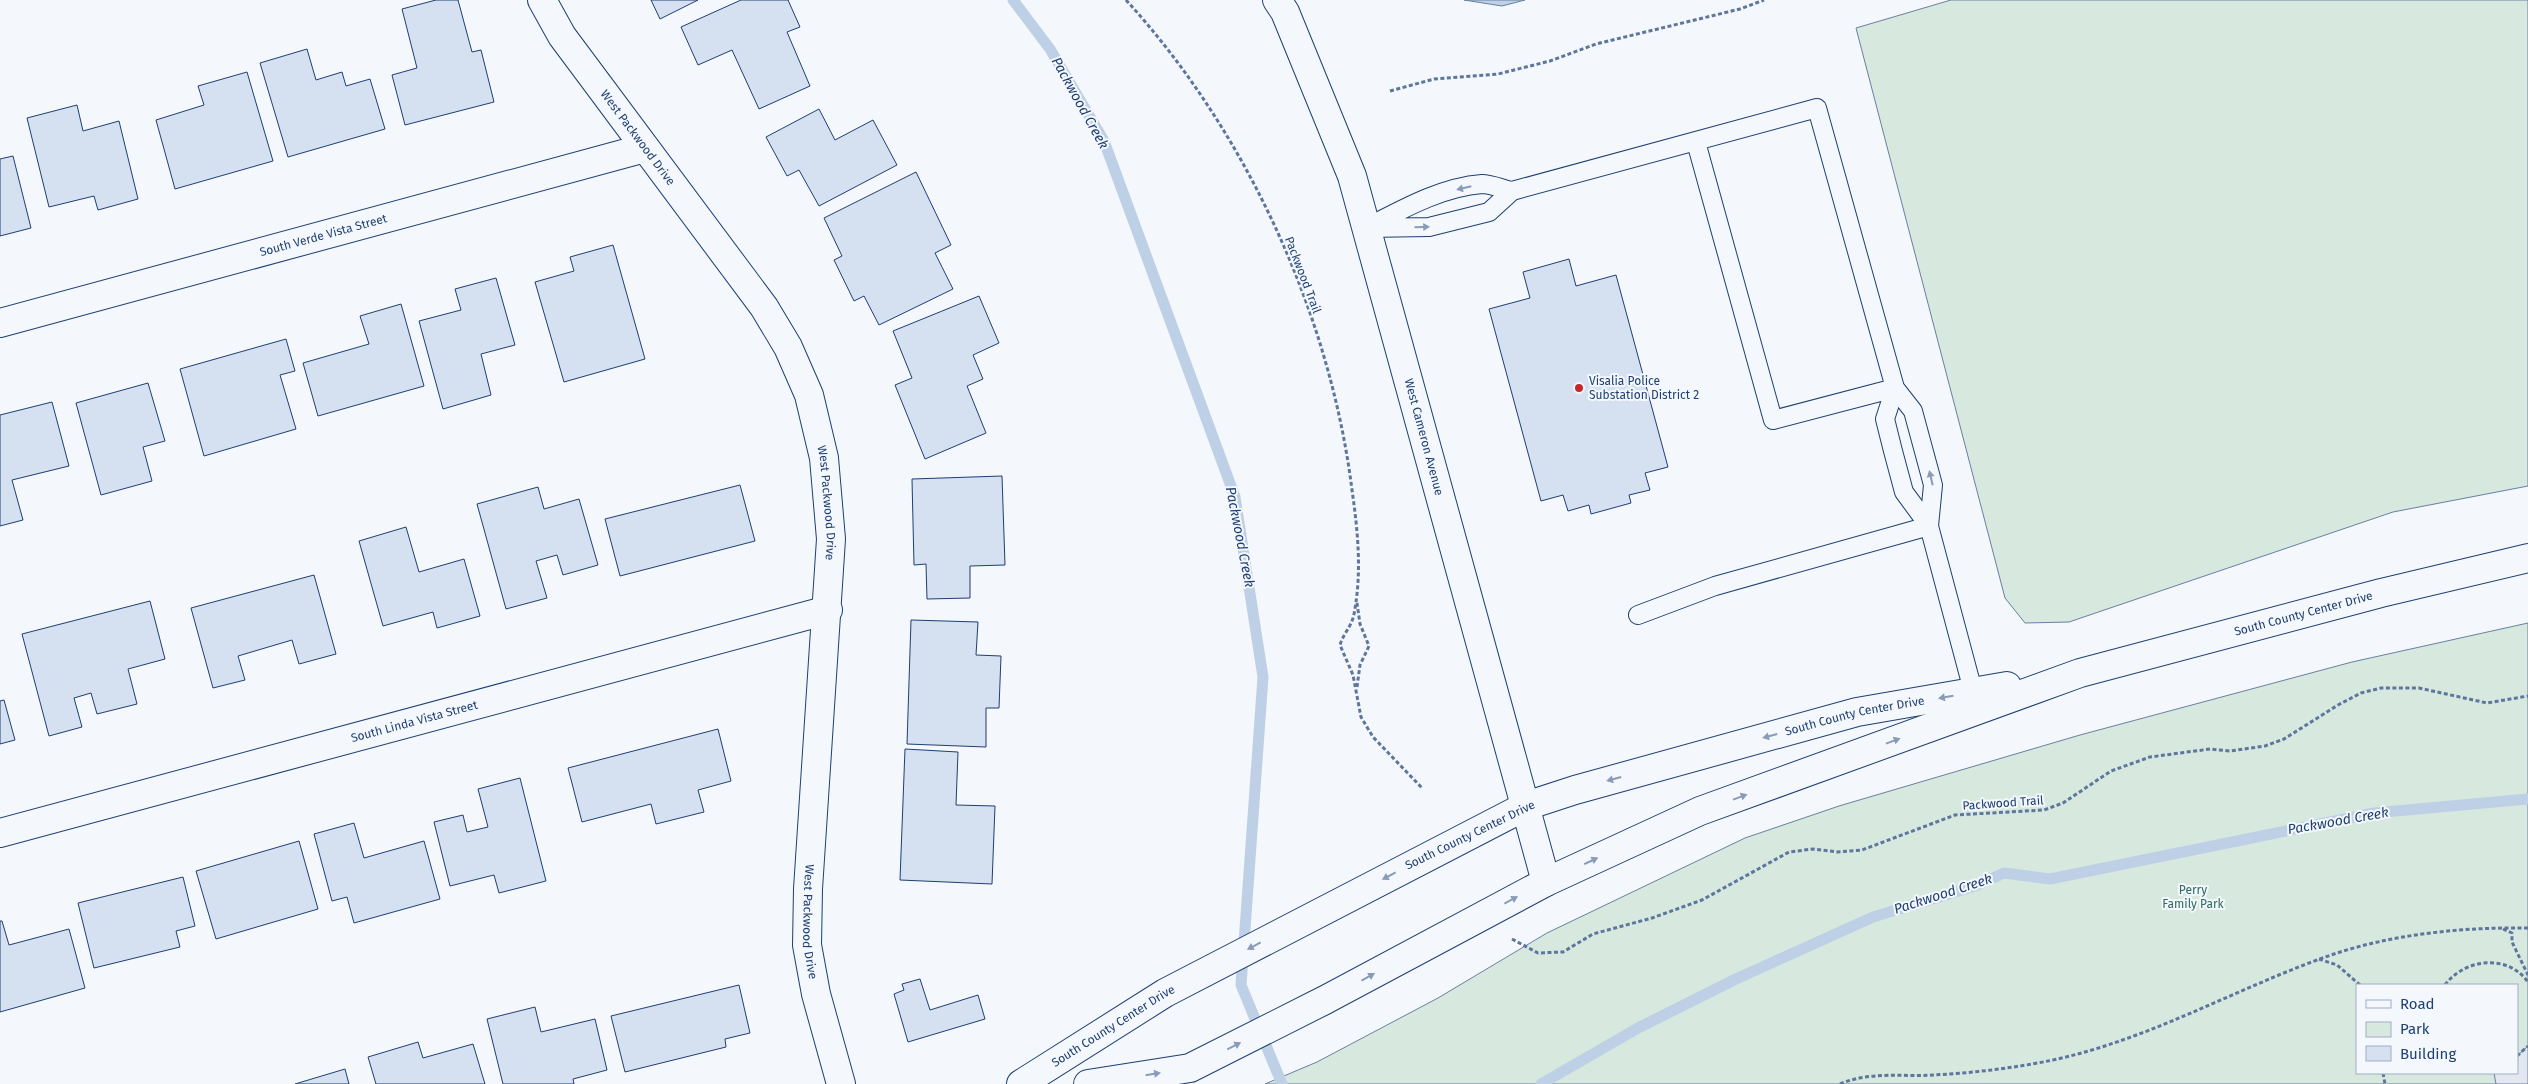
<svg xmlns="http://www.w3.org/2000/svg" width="2528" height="1084" viewBox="0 0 2528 1084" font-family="'Fira Sans',sans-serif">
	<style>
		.green { fill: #d7e8df; stroke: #687fa3; fill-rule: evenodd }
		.parking { fill: #e3e8f0; stroke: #687fa3 }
		.water { fill: #bed0e5; stroke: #687fa3 }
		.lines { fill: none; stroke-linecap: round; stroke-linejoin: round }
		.stream { stroke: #bed0e5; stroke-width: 11 }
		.building { fill: #d5e0f0; stroke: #1d3f73 }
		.service-casing { stroke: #1d3f73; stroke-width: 20 }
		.minor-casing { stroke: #1d3f73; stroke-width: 30 }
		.tertiary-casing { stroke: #1d3f73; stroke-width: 30 }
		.path { stroke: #5e769c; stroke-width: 3; stroke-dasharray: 4 2.5; stroke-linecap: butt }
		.service { stroke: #f4f7fb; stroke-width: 18 }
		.minor { stroke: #f4f7fb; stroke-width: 28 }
		.tertiary { stroke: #f4f7fb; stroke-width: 28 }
		.oneway { fill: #889bb7 }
		.poi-dot { fill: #c62828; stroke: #f4f7fb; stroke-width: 2 }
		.labels { text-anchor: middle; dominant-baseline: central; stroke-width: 4; stroke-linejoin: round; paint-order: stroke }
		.street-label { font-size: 12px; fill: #1d3f73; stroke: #f4f7fb }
		.poi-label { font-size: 12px; fill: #1d3f73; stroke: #f4f7fb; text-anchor: start }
		.park-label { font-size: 12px; fill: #2c6c60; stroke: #f4f7fb }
		.water-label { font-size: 14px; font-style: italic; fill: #1d3f73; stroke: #f4f7fb }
	</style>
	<rect width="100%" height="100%" fill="#f4f7fb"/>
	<path class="green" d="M1951,0h577v486l-135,26 -324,110 -44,1 -20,-25 -149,-570z
		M2528,623v461h-1263l52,-22 121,-64 109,-65 198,-95 94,-32 241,-71 272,-73zM2357,985h160v88h-160z"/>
	<path class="parking" d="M2528,1046v38h-32l-2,-11h23v-17z"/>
	<path class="water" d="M1464,0h61l-23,6z"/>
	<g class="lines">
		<path class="stream" d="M1013,0l37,49 54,92 131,356 28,180 -22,308 41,99
			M1541,1084l97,-56 98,-49 137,-62 102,-31 29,-13 46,6 324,-66 154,-14"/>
	</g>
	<path class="building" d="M436,0h22l14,52 9,-2 13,52 -89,23 -13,-50 25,-7 -15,-59z
		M651,0h47l-38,19z
		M741,0h47l12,27 -13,5 23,54 -51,23 -27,-59 -34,15 -17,-38z
		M307,49l9,31 26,-8 4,14 24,-7 15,50 -97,28 -28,-94z
		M247,72l26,89 -98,28 -19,-69 48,-15 -6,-19z
		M77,105l6,26 36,-10 19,78 -40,11 -4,-14 -45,11 -22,-89z
		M819,109l16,31 38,-20 24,45 -78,41 -20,-36 -12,6 -21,-39z
		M13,156l18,72 -31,8v-77z
		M916,172l35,73 -16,8 18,36 -74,36 -15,-29 -10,5 -20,-41 8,-4 -18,-38z
		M613,245l32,114 -81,23 -29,-100 39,-11 -4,-14z
		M1569,259l7,27 40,-11 52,192 -23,6 5,17 -21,5 2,8 -40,11 -2,-9 -21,6 -5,-16 -22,6 -52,-192 41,-11 -7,-26z
		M496,278l19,67 -34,9 10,41 -48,14 -24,-88 42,-11 -6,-21z
		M979,296l20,47 -26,12 10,24 -16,7 19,47 -61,26 -30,-74 17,-7 -19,-47z
		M401,304l23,82 -106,30 -15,-53 66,-19 -9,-28z
		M286,339l9,32 -15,4 16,54 -92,27 -24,-87z
		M148,383l17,58 -22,6 9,34 -51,14 -25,-92z
		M52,402l17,64 -57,14 11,40 -23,6v-111z
		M1002,476l3,89 -35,1v32l-43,1 -1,-35 -12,1 -2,-86z
		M740,485l15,56 -135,35 -15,-57z
		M538,487l6,22 35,-10 19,66 -35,10 -6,-20 -21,6 11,37 -41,11 -29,-105z
		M406,527l13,45 45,-13 16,57 -43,12 -4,-16 -50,14 -24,-85z
		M314,575l22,79 -37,10 -7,-24 -54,16 7,24 -32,8 -22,-80z
		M150,601l15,58 -37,10 9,35 -40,10 -6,-21 -17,5 8,29 -33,9 -27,-102z
		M911,620l67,2 -2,33 25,1 -2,52h-13v39l-79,-3z
		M4,700l11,40 -15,4v-43z
		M718,729l13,52 -33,9 6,22 -48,12 -5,-20 -69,18 -14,-54z
		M905,749l53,3 -2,53 39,1 -3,78 -92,-4z
		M520,778l26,103 -47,12 -5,-18 -44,11 -16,-64 29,-7 4,17 21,-5 -10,-38z
		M354,823l10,35 60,-17 16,58 -86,24 -7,-26 -15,4 -18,-67z
		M299,841l19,68 -102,30 -20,-68z
		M183,877l12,49 -19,5 4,16 -86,21 -16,-65z
		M0,921h2l7,24 60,-16 16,59 -85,24z
		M920,979l10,31 48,-15 7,24 -77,23 -14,-48 10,-4 -2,-6z
		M739,985l11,48 -25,6 1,8 -101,25 -14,-56z
		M535,1007l6,25 54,-13 12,51 -34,9 1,5h-71l-16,-65z
		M418,1042l5,16 50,-14 12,40h-109l-8,-27z
		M345,1069l4,15h-54z"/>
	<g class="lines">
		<g class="service-casing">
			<path id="service" d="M1512,191c-9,-2 -21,-7 -30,-7 -41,3 -81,26 -116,44l63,-1 60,-15 23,-21 305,-83 78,280 -122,32 -77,-278
				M1929,526l-25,-34 -11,-41 -8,-32 10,-31 18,23 20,74 -4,41 47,176
				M1638,615l77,-29 214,-60"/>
		</g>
		<g class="minor-casing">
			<g id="minor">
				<path id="s1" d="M542,0l20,36 202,271 24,40 21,48 15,63 7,81 -23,350 -1,56 9,49 25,90"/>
				<path id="s2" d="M0,323l645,-175"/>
				<path id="s3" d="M1526,806l49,-16 282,-78 150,-26"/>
				<path id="s4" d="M0,833l828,-223"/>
				<path id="s5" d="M1546,882l154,-71 380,-138 301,-80 147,-35"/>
			</g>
		</g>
		<g class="tertiary-casing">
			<g id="tertiary">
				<path id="s6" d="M1021,1084l144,-91 361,-187"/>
				<path d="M1088,1084l102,-16 135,-68 221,-118 -194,-706 -67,-164 -8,-12"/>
			</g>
		</g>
		<path class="path" d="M1126,0c120,131 204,314 226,490 6,42 10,83 2,124 -2,12 -11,20 -14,31l13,30 8,42 12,20 50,52
			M1390,91l44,-12 64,-5 52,-13 46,-17 144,-35 24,-9
			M1357,687l3,-22 9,-19 -9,-22 -3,-21
			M2503,929l9,4v9l16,33
			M1512,939l26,14 25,-1 30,-18 59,-16 50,-18 87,-48 24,-3 25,3 24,-2 93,-35 89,-5 19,-7 48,-32 39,-14 60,-8 20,2 35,-5 19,-7 54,-34 23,-12 20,-5h38l68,15 41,-7
			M2319,959l18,6 23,20
			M2445,985c19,-26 62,-32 83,-3
			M2517,1056l11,-10
			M2383,1073l2,11
			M1840,1084c30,-13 62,-7 93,-9 40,-2 81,-7 120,-15 93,-20 175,-67 264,-100 66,-25 140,-33 211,-32"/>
		<use href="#service" class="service"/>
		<use href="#minor" class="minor"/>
		<use href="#tertiary" class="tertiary"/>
	</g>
	<defs><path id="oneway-solid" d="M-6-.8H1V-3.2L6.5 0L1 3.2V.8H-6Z" transform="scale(1.25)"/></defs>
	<g class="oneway">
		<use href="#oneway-solid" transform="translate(1464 188) rotate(167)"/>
		<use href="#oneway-solid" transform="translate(1422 227) rotate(-2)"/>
		<use href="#oneway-solid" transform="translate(1931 478) rotate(-103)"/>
		<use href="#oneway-solid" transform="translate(1946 697) rotate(170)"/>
		<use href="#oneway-solid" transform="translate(1770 736) rotate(165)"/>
		<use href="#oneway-solid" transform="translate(1893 741) rotate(-20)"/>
		<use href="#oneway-solid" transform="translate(1614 779) rotate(165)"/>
		<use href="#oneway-solid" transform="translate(1740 797) rotate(-20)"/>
		<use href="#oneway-solid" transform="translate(1591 861) rotate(-25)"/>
		<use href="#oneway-solid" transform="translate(1389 876) rotate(152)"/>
		<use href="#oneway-solid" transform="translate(1511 900) rotate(-28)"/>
		<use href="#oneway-solid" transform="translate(1254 946) rotate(152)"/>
		<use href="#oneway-solid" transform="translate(1368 977) rotate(-29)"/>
		<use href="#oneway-solid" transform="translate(1234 1046) rotate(-27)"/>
		<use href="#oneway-solid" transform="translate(1153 1074) rotate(-9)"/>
	</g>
	<circle class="poi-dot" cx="1579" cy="388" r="5"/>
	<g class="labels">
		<g class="street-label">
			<text stroke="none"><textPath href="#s1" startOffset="168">West Packwood Drive</textPath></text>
			<text stroke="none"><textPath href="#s2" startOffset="335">South Verde Vista Street</textPath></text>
			<text transform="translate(1303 275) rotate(69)">Packwood Trail</text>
			<text transform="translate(1424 437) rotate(75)">West Cameron Avenue</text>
			<text stroke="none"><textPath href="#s1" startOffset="588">West Packwood Drive</textPath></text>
			<text stroke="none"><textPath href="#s5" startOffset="805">South County Center Drive</textPath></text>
			<text stroke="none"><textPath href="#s3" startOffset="341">South County Center Drive</textPath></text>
			<text stroke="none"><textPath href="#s4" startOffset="429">South Linda Vista Street</textPath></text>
			<text transform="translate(2003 803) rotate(-4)">Packwood Trail</text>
			<text transform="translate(1470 835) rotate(-26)">South County Center Drive</text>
			<text stroke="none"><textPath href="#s1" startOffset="1008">West Packwood Drive</textPath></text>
			<text stroke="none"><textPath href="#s6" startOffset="109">South County Center Drive</textPath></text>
		</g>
		<g class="poi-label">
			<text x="1589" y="381">Visalia Police<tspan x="1589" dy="14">Substation District 2</tspan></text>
		</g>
		<g class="park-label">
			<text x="2193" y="890">Perry<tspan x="2193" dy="14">Family Park</tspan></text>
		</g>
		<g class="water-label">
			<text transform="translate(1080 103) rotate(61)">Packwood Creek</text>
			<text transform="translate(1240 537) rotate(79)">Packwood Creek</text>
			<text transform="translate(2338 821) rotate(-10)">Packwood Creek</text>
			<text transform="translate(1943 894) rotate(-18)">Packwood Creek</text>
		</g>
	</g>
	<rect x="2356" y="984" width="162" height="90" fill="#f4f7fb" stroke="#9eadc5"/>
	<rect x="2366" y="1000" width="25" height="8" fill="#f4f7fb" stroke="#9eadc5"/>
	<text x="2400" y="1009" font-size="15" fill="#1d3f73">Road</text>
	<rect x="2366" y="1022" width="25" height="15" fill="#d7e8df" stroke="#9eadc5"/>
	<text x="2400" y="1034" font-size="15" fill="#1d3f73">Park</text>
	<rect x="2366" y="1046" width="25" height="15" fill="#d5e0f0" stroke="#9eadc5"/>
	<text x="2400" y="1059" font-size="15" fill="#1d3f73">Building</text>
</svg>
